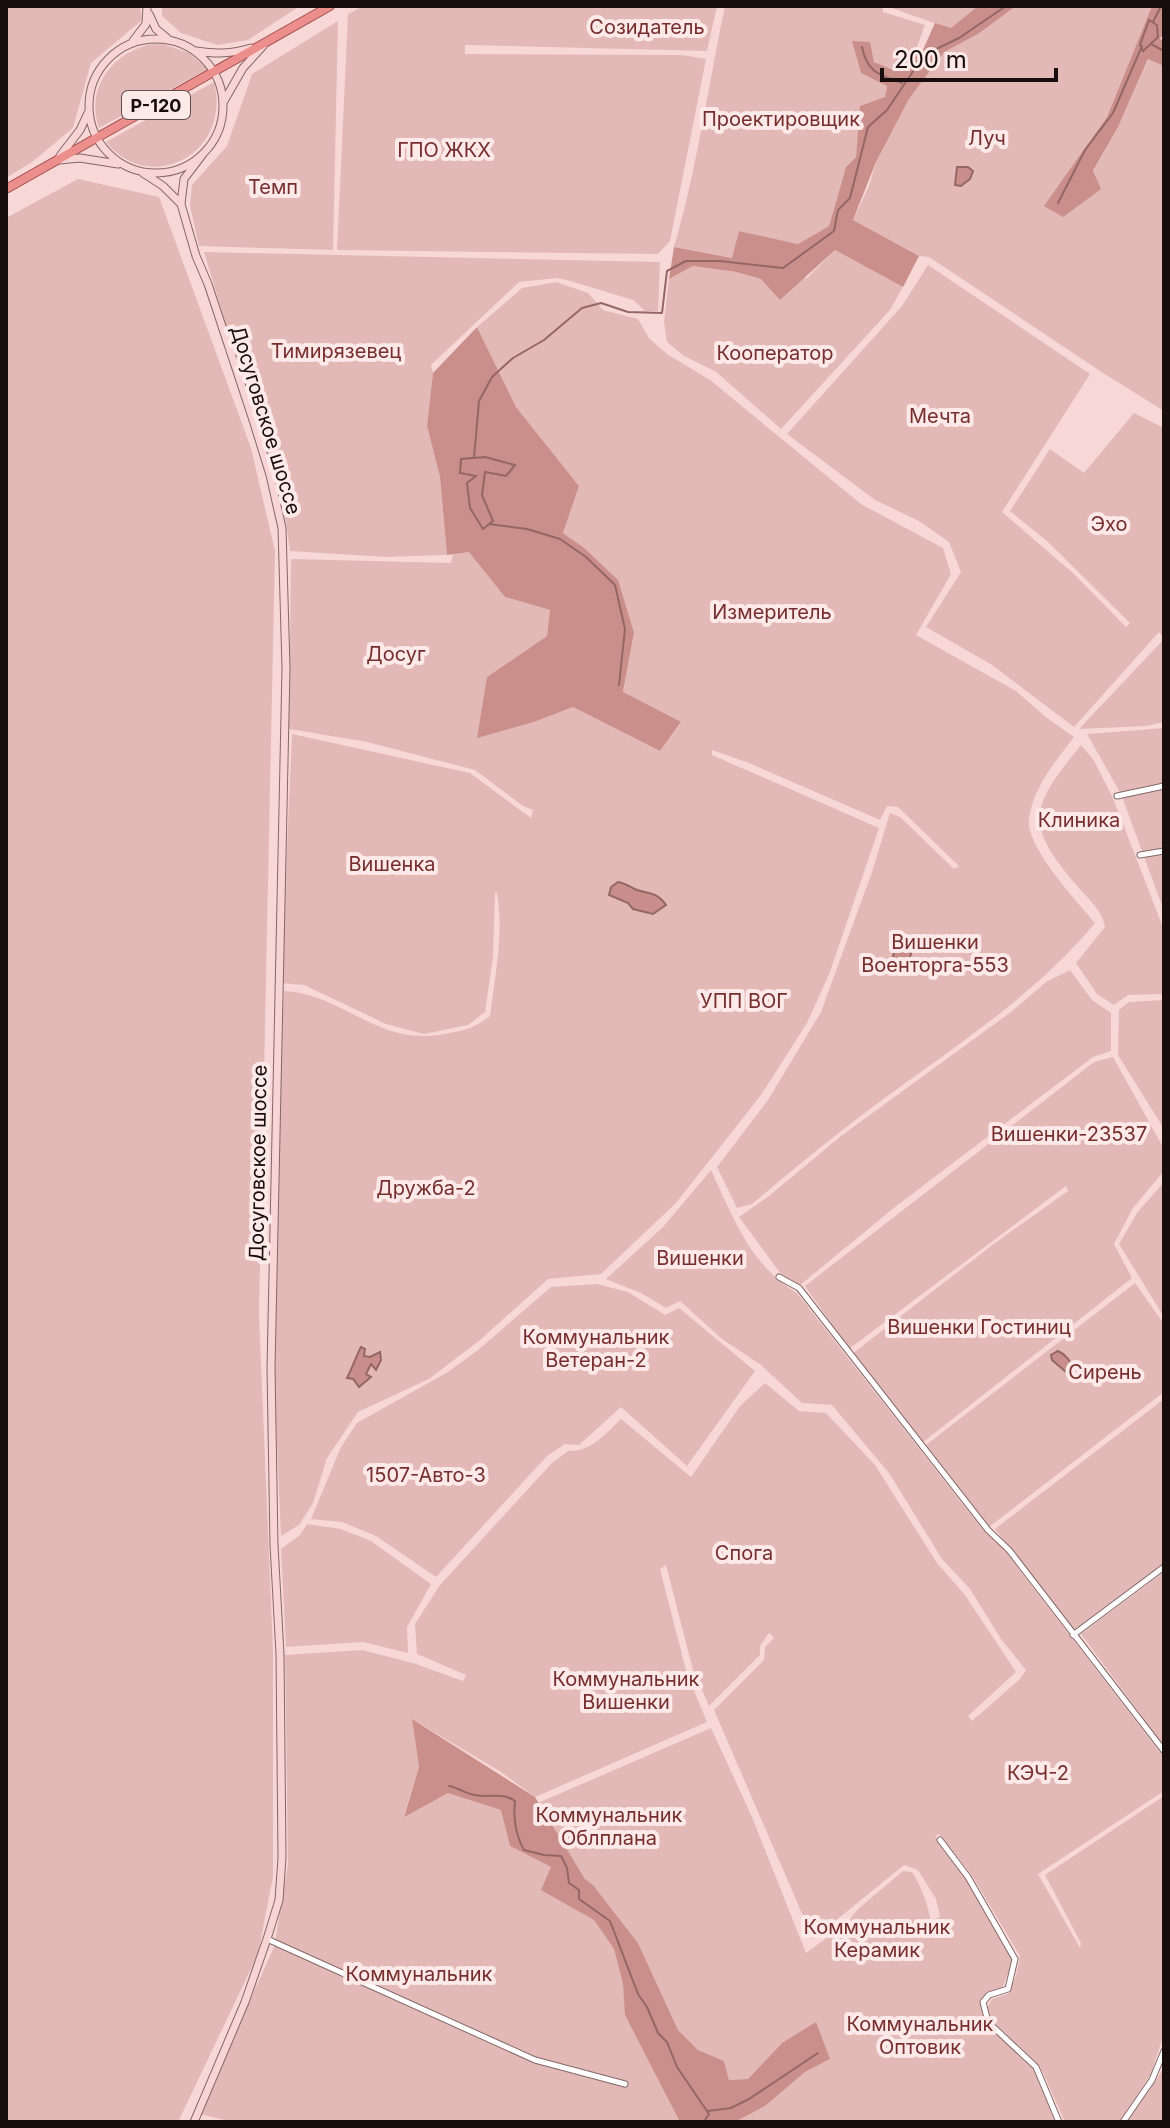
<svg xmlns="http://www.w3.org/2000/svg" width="1170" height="2128" viewBox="0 0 1170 2128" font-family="Inter,sans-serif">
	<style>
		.green { fill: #e2b9b7 }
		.forest { fill: #ca8e8b }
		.water { fill: #c98d8b; stroke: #946765; stroke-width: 2 }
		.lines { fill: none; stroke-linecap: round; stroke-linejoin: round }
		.stream { stroke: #946765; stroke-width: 2 }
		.minor-casing { stroke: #836867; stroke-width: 7 }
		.secondary-casing { stroke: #836867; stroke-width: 9 }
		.trunk-casing { stroke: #9f4e4d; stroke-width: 10 }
		.minor { stroke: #fff; stroke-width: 5 }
		.secondary { stroke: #f8d4d4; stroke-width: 7 }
		.trunk { stroke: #ec8e8c; stroke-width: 8 }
		.labels { text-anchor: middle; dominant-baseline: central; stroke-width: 8; stroke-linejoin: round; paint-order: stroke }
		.shield { fill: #fce9e8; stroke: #5c4f4f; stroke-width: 2 }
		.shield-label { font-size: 18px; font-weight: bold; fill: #170d0d }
		.park-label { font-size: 20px; fill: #772e2f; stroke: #fce9e8 }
		.street-label { font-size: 20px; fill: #170d0d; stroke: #fce9e8 }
	</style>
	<rect width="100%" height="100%" fill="#f7d8d6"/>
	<path class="green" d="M6,6h134l2,14 -51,43 -18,65 -41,34 -26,16z
		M162,6h138l-52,34 -31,5 -36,-12 -19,-17z
		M363,6h354l-10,45 -242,-6v9l217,1 24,4 -36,182 -12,13 -321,-4 11,-236z
		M725,6h158v6l42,13 -15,41c-27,9 -39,-7 -58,-25l35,45 -2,11 -27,40 -2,20 -10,10 -17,59 -31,18 -59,-13 -6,27 -59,-11c23,-78 34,-161 51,-241z
		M886,6h94l-29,23z
		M1016,6h136l-45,111 -62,89 48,-34 25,-45 31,-69 15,8v345l-61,-38 -174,-116 -10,-1 -66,-36 16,-34 7,-24 33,-63 35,-48 34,-17z
		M338,21l-5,229 -134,-4 -9,-40 2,-21 35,-39 25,-72z
		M160,43l29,10 19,16 -109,59c-15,-43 18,-81 61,-85z
		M214,82c18,73 -65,114 -108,60z
		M78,179l81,18 92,251 24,103 -16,762 14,338v226l-15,77 -80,168h-172v-1904z
		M835,250l68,37 -13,23 -109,119 -66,-58 -31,-15 -17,-14 -3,-20 5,-43 24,-13 43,6 25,7 46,-1z
		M204,252l456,10 -2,49h-13l-12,-11 -63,-19 -12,-3 -39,4 -88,83 2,8 -6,53 13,51 7,78 -62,2 -95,-6 -4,-29z
		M928,265l162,109 -88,138 72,62 52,53 4,-4 -82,-81 -38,-31 40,-62 34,24 50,-60 30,15v210l-5,-6 -85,95 -82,-62 -66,-38 35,-55 -12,-30 -30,-21 -44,-21 -88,-66 115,-128z
		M556,282l32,11 15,17 35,9 11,19 18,16 43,26 151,124 82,44 8,26 -35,61 100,56 31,27 27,19c-18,24 -41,50 -45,82 -3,29 48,82 66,104 -59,71 -139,123 -213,177 -45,33 -87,68 -130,104l-15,4 -20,-41 51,-67 53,-88 51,-140 18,-59 10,4 54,52 5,-3 -61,-59 -11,-1 -7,14 -131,-57 -37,-13v5l167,73 -49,144 -23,51 -46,72 -85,108 -75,71 -53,5 -68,61 -51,39 -71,33 -31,46 -14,45 -14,22 -18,11 -9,-206 1,-92 11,-247c60,3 94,56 160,43 19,-3 31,-6 46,-18 5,-41 14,-82 7,-123l-2,-1 -2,65 -8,55 -17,13 -44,9 -38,-10 -82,-39 -23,-2 11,-249 178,39 61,45 2,-8 -10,-4 -48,-36 -108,-28 -78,-13 2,-170 160,4 2,-9 16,-3 36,46 45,13 -3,26 -60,41 -9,60 56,-15 39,-15 87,44 21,-28 -58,-30 11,-60 -51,-86 -20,-14 16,-47 -63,-79 -39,-80 45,-39z
		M1164,639v83l-18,4 -67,3z
		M1164,728v183l-43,-117 -34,-60z
		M1081,745l12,14 20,39 51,132v64l-36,1 -14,10 -17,-11 -21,-31 29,-36c-3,-17 -16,-27 -27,-40 -55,-64 -48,-79 3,-142z
		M1070,970l22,30 19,13v38l-18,6 -198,150 -96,79 -18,-12 -42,-57 30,-21 72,-60 170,-124 35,-30z
		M1164,1000v129l-46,-74 1,-45 10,-8z
		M1113,1057l51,92v22l-31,37 -19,36 18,34 -210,165 -70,-89 143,-111 73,-52 -2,-5 -217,163 -44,-63 289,-224z
		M711,1170c23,49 39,95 86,123l186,237 16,13 165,215v33l-126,83 42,74 1,-5 -36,-68 119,-79v237l-13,41 -32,48h-54l-25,-56 -48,-45 -5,-13 5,-9 16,-5 8,-18 4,-20 -49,-82 -32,-40 -4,3 35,47 44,74 -12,31 -16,5 -5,7 5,23 49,46 20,52h-320l30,-16 40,-34 25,-13 -48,-16 -34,36 -19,1 -5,-19 -26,-11 -20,-20 -40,-87 -45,-58 -8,-6 -47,-76 173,-75 41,89 54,136 41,-30 11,-14 45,-38 9,1c10,16 15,30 19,49l9,-4 -4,-18 -18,-29 -14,-5 -91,74 -99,-229 50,-50 1,-13 9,-9 -5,-5 -9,13v9l-51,51 -16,-36 -27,-105 -6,4 27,105 20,48 -172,75 -34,-25 -89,-53 7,48 -15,48 44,-22 54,17 8,36 41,21 27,43 16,10 20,29 9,35 3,31 54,107h-446l-35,-8 75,-167 14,-83 -3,-209 77,-5 51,13 50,18 3,-6 -49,-21 -2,-30 25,-39 111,-121 17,-13c23,1 37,-17 53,-32l70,58 49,-71 25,-23 34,28 27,2 49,52 62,98 28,32 51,77 -48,44 4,5 48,-42 6,-9 -25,-31 -31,-50 -28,-30 -53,-86 -57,-68 -30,-2 -41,-38 -39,-26 -42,-38 -14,7 -25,-15 -35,-14 57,-52z
		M1164,1182v135l-45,-73 18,-31z
		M1135,1283l29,41v68l-175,135 -63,-82z
		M597,1284l31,8 37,23 14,-7 76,63 -68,95 -66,-59 -42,38 -14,-1 -18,12 -111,121 -60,-41 -34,-14 -31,-3 30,-72 16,-24 91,-51 30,-22 73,-63z
		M1164,1399v166l-89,66 -80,-102z
		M307,1524l34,5 30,12 60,43 -24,43 1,26 -45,-11 -77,5 -5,-98 19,-14z
		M1164,1572v174l-83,-112z
		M1164,2063v59h-37l35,-51z"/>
	<path class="forest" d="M1016,6l-38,28 -34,18 -35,47 -33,63 -23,58 66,36 -16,31 -68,-37 -55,50 -19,-21 -25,-7 -43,-6 -24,13 5,-32 58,11 7,-27 59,13 31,-18 17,-59 10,-10 4,-51 25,-9 2,-11 -26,-13 -9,-32 18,1 4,20 22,9 14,-5 3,-13 9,-1 13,-29 16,5 26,-21z
		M1152,6h12v26l-4,7 4,2v25l-16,-7 -30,68 -25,44 8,18 -38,28 -19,-11 63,-89z
		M477,327l39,80 63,79 -16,47 20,14 35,33 16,53 -11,59 58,30 -21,29 -87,-44 -39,15 -57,16 10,-61 60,-41 3,-26 -45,-13 -36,-45 -22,3 -7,-78 -13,-51 6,-53z
		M412,1719l123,78 50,82 8,6 45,58 40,87 20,20 26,11 5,19 19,-1 34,-36 34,-21 14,37 -25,13 -40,34 -30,16h-55l-55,-107 -2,-31 -9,-35 -20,-29 -53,-30 10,-23 -41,-21 -9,-36 -53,-17 -44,24 15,-50z"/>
	<path class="water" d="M1149,20l8,5 1,12 -15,14 -3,-6z
		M957,167h11l5,4 -3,8 -9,7 -6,-1z
		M485,457l30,8 -9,11 -21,-4 -3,23 11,26 -10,8 -13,-21 -3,-25 9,-7 -16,-3 1,-14z
		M618,882c8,1 11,5 19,8 12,4 20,2 29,15l-13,9 -20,-5 -5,-6 -19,-8 2,-8z
		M904,935l11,7 -8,24 -8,2 -6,-12 5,-15z
		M361,1347l4,2 -1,7 6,1 10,-5 1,8 -5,10 -5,-6 -5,10 5,3 -12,10 -6,-8 -6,-1c6,-11 9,-22 14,-31z
		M1058,1351c8,4 11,8 15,17l-7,4 -14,-12 -1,-5z"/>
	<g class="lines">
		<path class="stream" d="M1153,22l8,-16
			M1151,44l13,7
			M862,47c5,25 17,28 40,36
			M1058,203l27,-53 28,-37 29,-67
			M474,458l5,-57 13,-24 21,-19 31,-18 38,-32 19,-5 27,9 34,1 5,-42 19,-10h34l63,7 51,-37 4,-21 12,-12 18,-71 19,-17 37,-55 35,-17 47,-32
			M489,524l38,5 33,10 26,18 29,28 10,44 -6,56
			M449,1786c11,2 16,8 26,9 16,3 27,-3 40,6 -2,18 0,33 9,49l20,5 17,1 6,12 2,15 10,7v9l31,22 28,73 9,13 11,26 9,9 10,25 32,47 -4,6 2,2
			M708,2111l23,-3 18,-9 69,-46"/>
		<g class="minor-casing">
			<path id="minor" d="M1117,796l47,-10
				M1140,855l24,-4
				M779,1277l20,11 189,242 21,20 155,201
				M1073,1635l91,-68
				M940,1840l28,37 47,82 -7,30 -19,6 -6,7 5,20 48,45 23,55
				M267,1939l268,121 90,24
				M1123,2122l29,-42 12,-29"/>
		</g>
		<g class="secondary-casing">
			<path id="secondary" d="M149,14l7,15 11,9
				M89 106a67 67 0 1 1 134 0a67 67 0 1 1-134 0Z
				M133,41l13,-17 1,-18
				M196,51c20,3 35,3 55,-3
				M224,101l19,-33 20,-22
				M60,156l20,-26 8,-17
				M59,160l21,-2 38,6
				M143,173l20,13 18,18
				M194,2122l51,-120 22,-63 12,-39 3,-42 -2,-204 -6,-109 -3,-177 15,-700 -4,-140 -12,-53 -17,-55 -45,-136 -12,-28 -15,-52 3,-25 19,-25"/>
		</g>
		<g class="trunk-casing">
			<path id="trunk" d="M6,189l324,-183"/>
		</g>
		<use href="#minor" class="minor"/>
		<use href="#secondary" class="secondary"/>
		<use href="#trunk" class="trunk"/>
	</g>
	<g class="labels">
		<rect class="shield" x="122" y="91" width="68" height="28" rx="6"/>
		<g class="shield-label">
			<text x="156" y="105">Р-120</text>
		</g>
		<g class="park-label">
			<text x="647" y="27">Созидатель</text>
			<text x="781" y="119">Проектировщик</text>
			<text x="987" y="138">Луч</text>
			<text x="444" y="150">ГПО ЖКХ</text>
			<text x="273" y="187">Темп</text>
			<text x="336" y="351">Тимирязевец</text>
			<text x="775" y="353">Кооператор</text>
			<text x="940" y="416">Мечта</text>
			<text x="1109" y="524">Эхо</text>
			<text x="772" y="612">Измеритель</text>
			<text x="396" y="654">Досуг</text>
			<text x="1079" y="820">Клиника</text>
			<text x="392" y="864">Вишенка</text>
			<text x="935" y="942">Вишенки<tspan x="935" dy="23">Военторга-553</tspan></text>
			<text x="744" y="1001">УПП ВОГ</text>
			<text x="1069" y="1134">Вишенки-23537</text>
			<text x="426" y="1188">Дружба-2</text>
			<text x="700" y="1258">Вишенки</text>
			<text x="979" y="1327">Вишенки Гостиниц</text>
			<text x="596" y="1337">Коммунальник<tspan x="596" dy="23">Ветеран-2</tspan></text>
			<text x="1105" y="1372">Сирень</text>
			<text x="426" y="1475">1507-Авто-3</text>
			<text x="744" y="1553">Спога</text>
			<text x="626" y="1679">Коммунальник<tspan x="626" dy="23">Вишенки</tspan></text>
			<text x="1038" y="1773">КЭЧ-2</text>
			<text x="609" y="1815">Коммунальник<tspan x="609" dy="23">Облплана</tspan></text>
			<text x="877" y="1927">Коммунальник<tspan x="877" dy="23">Керамик</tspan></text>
			<text x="419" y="1974">Коммунальник</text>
			<text x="920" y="2024">Коммунальник<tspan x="920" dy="23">Оптовик</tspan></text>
		</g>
		<g class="street-label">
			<text transform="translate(266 420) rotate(73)">Досуговское шоссе</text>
			<text transform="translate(258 1163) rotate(-89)">Досуговское шоссе</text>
		</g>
	</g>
	<rect width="1170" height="2128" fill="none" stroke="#170d0d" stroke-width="16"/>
	<path d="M882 68v12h174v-12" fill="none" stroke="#170d0d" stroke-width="4"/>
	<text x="894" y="68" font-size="24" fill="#170d0d" stroke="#fce9e8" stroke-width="6" paint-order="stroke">200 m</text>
</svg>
